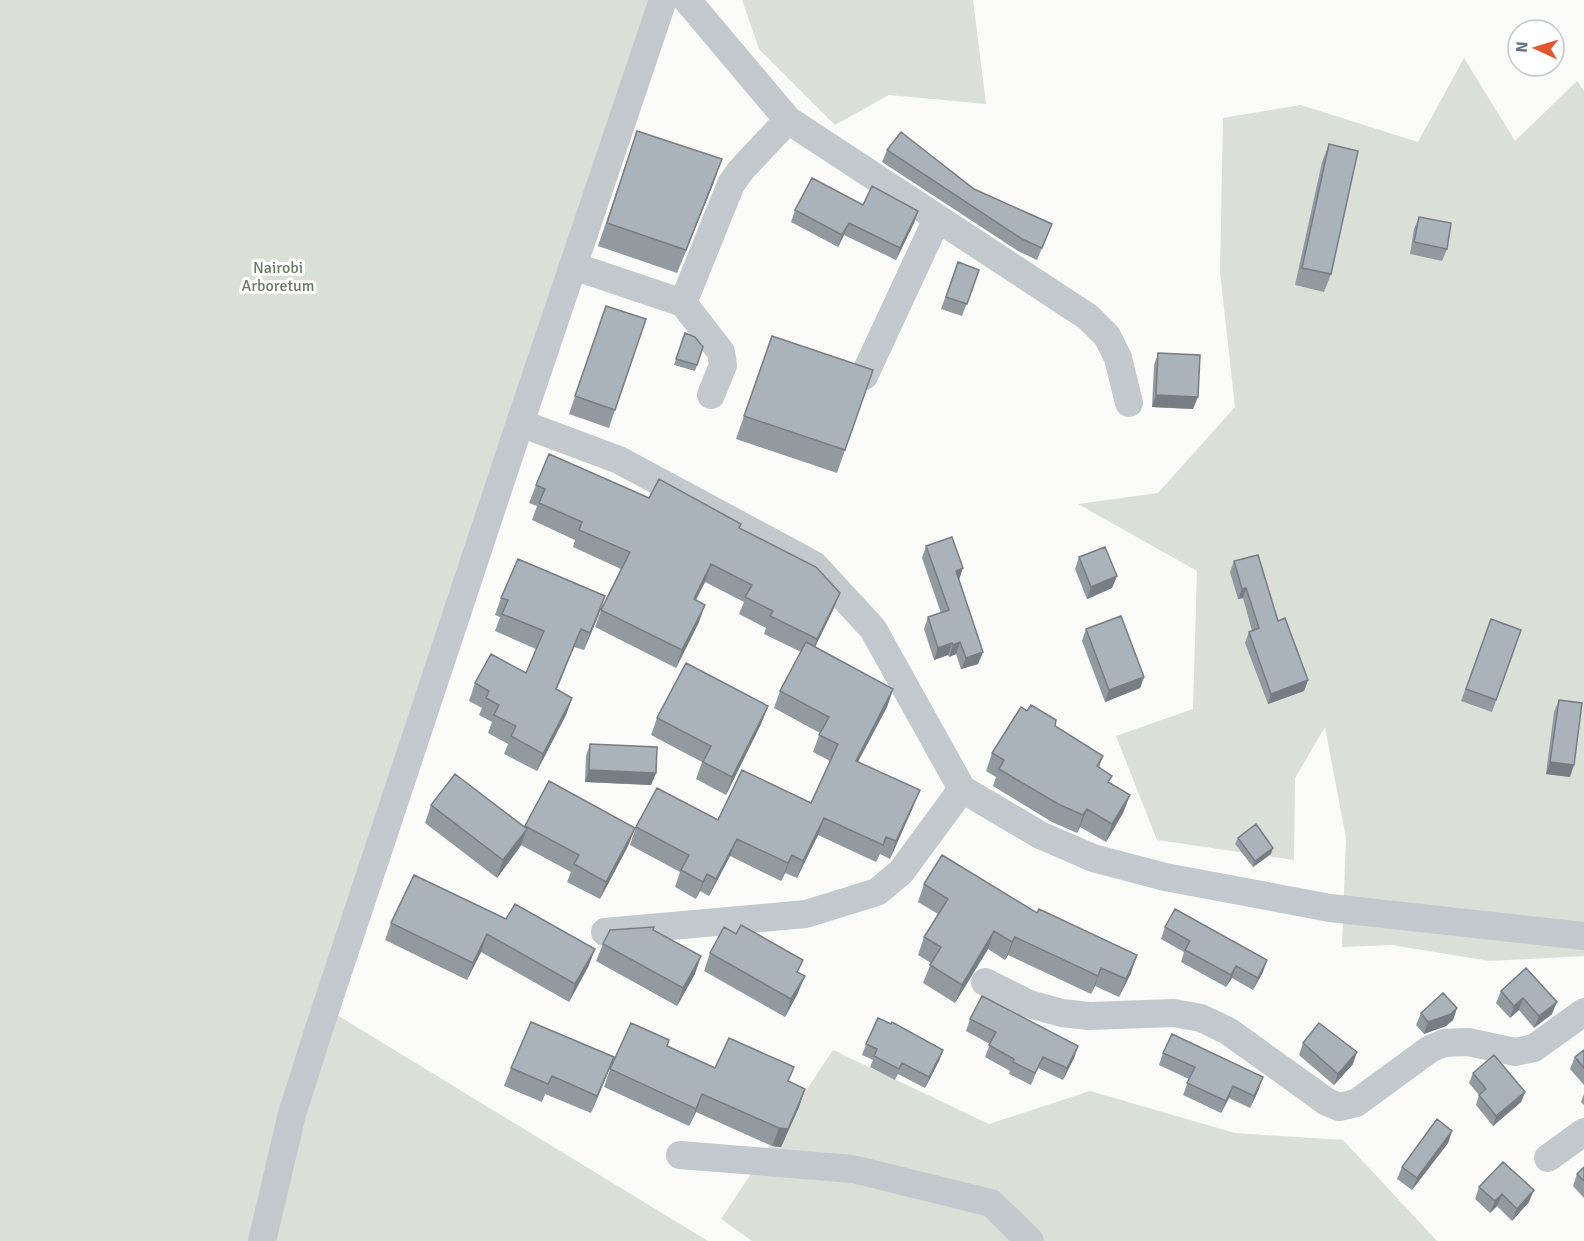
<svg xmlns="http://www.w3.org/2000/svg" width="1584" height="1241" viewBox="0 0 1584 1241" font-family="Signika,sans-serif">
	<style>
		.green { fill: #dadfd7 }
		.lines { fill: none; stroke-linecap: round; stroke-linejoin: round }
		.minor { stroke: #c3c8cc; stroke-width: 28 }
		.wall { fill: #929a9f }
		.shaded-wall { fill: #777d82 }
		.building { fill: #aab3b9; stroke: #777d82; stroke-width: 1.5 }
		.labels { text-anchor: middle; dominant-baseline: central; stroke-width: 6; stroke-linejoin: round; paint-order: stroke }
		.park-label { font-size: 16px; fill: #687a64; stroke: #fff }
	</style>
	<rect width="100%" height="100%" fill="#fafaf8"/>
	<path class="green" d="M0,0h671l-357,1001 394,240h-708z
		M742,0h231l13,104 -97,-9 -54,30 -76,-76z
		M1464,58l51,83 62,-60 7,10v865l-94,5 -98,-16 -50,2 4,-109 -21,-111 -30,51 -1,82 -137,-20 -41,-104 77,-27 4,-138 -119,-67 80,-11 77,-86 -15,-135 3,-154 78,-13 117,37z
		M833,1050l156,74 101,-33 145,42 108,7 94,101h-685l-31,-22z"/>
	<g class="lines">
		<path class="minor" d="M788,120l300,197 19,19 11,22 11,45
			M573,266l110,37 48,-119 10,-14 47,-50 -101,-120
			M683,303l38,49 2,13 -12,30
			M864,376l73,-157
			M520,423l99,37 195,105 59,64 89,160
			M605,932l201,-18 71,-22 24,-20 61,-83 78,46 53,23 72,19 165,31 254,28
			M985,982l44,22 33,9 27,3 85,-3 27,5 27,13 99,71 12,5 17,-4 74,-54 14,-6 24,-1 47,10 19,-4 50,-36
			M680,1155l173,14 138,34 39,38
			M1548,1158l36,-26
			M262,1241l30,-127 27,-85 201,-606 143,-423"/>
	</g>
	<path class="wall" d="M637,131l77,51 -37,91 -79,-27z
		M1329,144l2,130 -7,18 -29,-7 27,-123z
		M887,150l165,74 -15,36 -19,-9 -136,-89z
		M863,205l55,6 -4,12 -18,37 -52,-25 -6,12 -47,-25 4,-12z
		M1419,217l28,32 -5,12 -32,-7 4,-25z
		M958,262l21,8 -17,46 -21,-7z
		M606,306l9,104 -6,18 -40,-14z
		M685,333l18,14 -8,24 -21,-6z
		M772,336l73,114 -8,23 -101,-34z
		M1158,353l35,56 -41,-2 2,-42z
		M536,485l113,13 91,30 100,65 -7,17 -18,37 78,42 -6,18 -29,55 55,45 -23,52 -10,-5 -4,8 -58,-27 -21,43 -12,-5 -4,8 -51,-25 -21,40 -9,-5 -4,8 -21,-12 5,-15 -50,-27 6,-18 82,-7 93,-17 19,-42 -17,-9 7,-19 -46,-25 6,-17 21,-39 -37,-18 2,-6 -27,-14 5,-12 -39,-20 -9,18 3,22 -23,46 -81,-41 6,-17 20,-41 -48,-22 2,-7 -43,-20 5,-14 -8,-3z
		M926,546l33,34 24,72 -5,12 -17,5 -5,-15 -7,3 -1,-2 -14,5 -10,-31 4,-12 13,-4 -19,-55z
		M1079,557l38,19 -5,12 -25,11 -12,-30z
		M1234,561l44,60 30,59 -4,11 -36,13 -23,-61 4,-11 3,-1 -9,-33 -5,1 -8,-27z
		M501,598l98,16 -15,36 -10,-3 -17,42 15,9 -6,17 -29,56 -33,-17 4,-10 -20,-11 4,-11 -13,-7 3,-7 -13,-7 6,-18 51,-10 10,-24 -41,-18 5,-14 -5,-2z
		M1491,619l30,11 -29,82 -31,-11z
		M1086,629l58,48 -4,11 -35,14 -23,-61z
		M1559,700l11,77 -24,-3 8,-62z
		M768,706l-7,18 -35,71 -30,-16 6,-17 -51,-27 6,-17z
		M1055,726l48,30 -4,12 10,15 21,12 -7,18 -17,29 -26,-15 -3,6 -25,-11 -59,-36 3,-9 -10,-6 6,-18z
		M590,744l66,29 -5,12 -66,-3 1,-26z
		M549,781l86,47 -7,18 -28,53 -33,-17 4,-10 -50,-27 -24,33 -72,-55 6,-18 93,22z
		M1238,838l33,16 -18,13 -18,-23z
		M924,884l207,89 -12,24 -24,-11 -4,8 -83,-39 -3,5 -17,-11 -33,54 -32,-20 8,-20 -13,-8 6,-18 14,-23 -20,-12z
		M506,919l89,30 -7,18 -19,35 -88,-50 -14,28 -82,-40 6,-17z
		M1165,927l98,45 -10,18 -21,-12 -6,9 -45,-25 3,-10 -23,-13z
		M653,930l42,44 -18,32 -81,-45 7,-17z
		M710,953l89,20 -1,20 -13,24 -81,-46z
		M1526,968l26,46 -18,14 -15,-18 -9,8 -14,-15 5,-12z
		M1457,1008l-4,12 -7,6 -22,8 -8,-9 5,-12z
		M970,1019l108,27 -4,12 -11,22 -25,-12 -7,17 -22,-11 1,-3 -25,-14 5,-13 -24,-13z
		M1303,1043l50,21 -19,21 -35,-30z
		M866,1044l77,6 -4,11 -14,27 -27,-14 -3,6 -25,-13 3,-7 -11,-5z
		M667,1046l48,22 74,14 16,7 -6,18 -18,40 -9,-1 -76,-34 -7,14 -85,-39 6,-18z
		M1584,1050v35l-14,-16 5,-12z
		M1163,1053l96,36 -9,19 -21,-10 -8,15 -38,-18 6,-16 -30,-14z
		M614,1057l-7,18 -16,38 -46,-19 -3,8 -38,-16 7,-18z
		M1473,1073l52,19 -4,10 -28,24 -17,-21 3,-10 -10,-12z
		M1584,1094v11l-3,-3z
		M1452,1131l-4,12 -36,47 -15,-11 5,-12z
		M1584,1167v31l-11,-12 4,-12z
		M1479,1187l50,15 -17,19 -15,-15 -7,7 -15,-14z"/>
	<path class="shaded-wall" d="M722,159l-8,23 -37,91 9,-23z
		M918,211l-4,12 -18,37 4,-12z
		M849,223l-5,12 -6,12 4,-12z
		M1156,395l42,2 -5,12 -41,-2z
		M711,564l-6,18 -18,34 7,-17z
		M963,568l-4,12 -3,-9z
		M1117,576l-5,12 -25,11 4,-12z
		M1246,588l-3,10 -5,1 4,-10z
		M840,593l-7,17 -23,47 7,-18z
		M605,596l-6,18 -15,36 6,-17z
		M705,605l-6,17 -23,46 6,-18z
		M960,642l-4,12 -7,3 4,-12z
		M952,643l-4,12 -14,5 4,-12z
		M983,652l-5,12 -17,5 5,-11z
		M1144,677l-4,11 -35,14 4,-12z
		M1308,680l-4,11 -36,13 3,-10z
		M893,689l-6,18 -38,71 7,-17z
		M572,698l-6,17 -29,56 6,-17z
		M768,706l-7,18 -35,71 6,-18z
		M1550,762l24,3 -4,12 -24,-3z
		M589,770l67,3 -5,12 -66,-3z
		M920,790l-7,17 -23,52 6,-18z
		M1130,795l-7,18 -17,29 6,-18z
		M1087,809l-7,18 -3,6 6,-18z
		M824,818l-6,17 -21,43 6,-17z
		M635,828l-7,18 -28,53 6,-17z
		M527,829l-7,18 -23,31 6,-18z
		M737,839l-7,17 -21,40 7,-17z
		M1273,848l-2,6 -18,13 2,-6z
		M792,855l-7,18 -4,8 7,-18z
		M707,874l-7,17 -4,8 7,-17z
		M994,931l-6,18 -33,54 7,-18z
		M487,934l-6,18 -14,28 6,-17z
		M1015,937l-7,18 -3,5 7,-18z
		M595,949l-7,18 -19,35 6,-18z
		M1137,955l-6,18 -12,24 7,-18z
		M701,956l-6,18 -18,32 6,-18z
		M1267,960l-4,12 -10,18 5,-12z
		M1236,966l-4,12 -6,9 5,-12z
		M1101,968l-6,18 -4,8 7,-18z
		M805,976l-7,17 -13,24 6,-18z
		M1523,998l-4,12 -9,8 4,-12z
		M1557,1002l-5,12 -18,14 5,-12z
		M1457,1008l-4,12 -7,6 -22,8 4,-12z
		M1078,1046l-4,12 -11,22 4,-12z
		M943,1050l-4,11 -14,27 4,-11z
		M1357,1052l-4,12 -19,21 4,-11z
		M614,1057l-7,18 -16,38 6,-17z
		M1263,1077l-4,12 -9,19 4,-12z
		M1233,1086l-4,12 -8,15 5,-12z
		M805,1089l-6,18 -18,40 -9,-1 7,-18z
		M1525,1092l-4,10 -28,24 3,-10z
		M702,1094l-6,18 -7,14 7,-17z
		M1452,1131l-4,12 -36,47 5,-12z
		M1534,1190l-5,12 -17,19 5,-12z
		M1502,1194l-5,12 -7,7 5,-12z"/>
	<path class="building" d="M637,131l85,28 -36,91 -79,-27z
		M901,132l73,57 78,35 -10,24 -20,-9 -135,-89z
		M1329,144l29,7 -27,123 -29,-6z
		M812,178l51,27 9,-19 46,25 -18,37 -51,-25 -7,12 -47,-25z
		M1419,217l32,6 -4,26 -33,-7z
		M958,262l21,8 -12,34 -21,-7z
		M606,306l40,13 -31,91 -40,-14z
		M685,333l10,4 8,10 -6,18 -21,-6z
		M772,336l101,34 -28,80 -101,-34z
		M1158,353l42,2 -2,42 -42,-2z
		M549,454l100,44 10,-19 82,45 -2,4 77,39 24,26 -23,46 -47,-23 3,-5 -28,-14 7,-12 -41,-21 -17,35 11,6 -23,45 -81,-40 29,-58 -51,-22 3,-8 -43,-19 6,-14 -9,-4z
		M952,537l11,31 -7,3 27,81 -17,6 -6,-16 -7,3 -1,-2 -14,5 -10,-31 21,-7 -23,-64z
		M1105,547l12,29 -26,11 -12,-30z
		M1258,555l20,66 7,-3 23,62 -37,14 -22,-62 10,-4 -13,-40 -4,1 -8,-28z
		M518,559l87,37 -15,37 -9,-4 -25,60 16,9 -29,56 -32,-18 5,-10 -22,-11 5,-10 -13,-7 3,-7 -14,-8 16,-29 35,19 18,-42 -42,-17 6,-14 -7,-2z
		M1121,616l23,61 -35,13 -23,-61z
		M1491,619l30,11 -25,70 -30,-11z
		M806,642l87,47 -37,72 64,29 -24,51 -10,-4 -3,8 -59,-27 -21,43 -11,-6 -4,8 -51,-24 -21,40 -9,-5 -4,8 -22,-12 8,-15 -53,-28 21,-39 61,32 24,-50 69,33 27,-59 -19,-9 10,-18 -49,-26z
		M686,663l82,43 -36,71 -29,-15 8,-16 -54,-28z
		M1559,700l23,3 -8,62 -24,-3z
		M1031,705l25,15 -1,6 48,30 -6,10 15,10 -4,6 22,13 -18,29 -25,-15 -4,6 -25,-11 -59,-35 5,-9 -12,-7 29,-46 6,4z
		M590,744l67,3 -1,26 -67,-3z
		M455,774l72,55 -24,31 -72,-55z
		M549,781l86,47 -29,54 -32,-18 5,-9 -54,-29z
		M1256,824l17,24 -18,13 -17,-23z
		M942,855l95,58 2,-4 98,46 -11,24 -25,-11 -3,8 -83,-39 -3,5 -18,-11 -32,54 -32,-20 11,-18 -17,-10 24,-38 -24,-15z
		M414,875l92,44 9,-15 80,45 -20,35 -88,-50 -14,29 -82,-40z
		M1175,909l92,51 -9,18 -22,-12 -5,9 -46,-25 5,-9 -25,-14z
		M741,925l62,35 -6,12 8,4 -14,23 -81,-46 14,-26 12,7z
		M654,927l-1,3 48,26 -18,32 -80,-44 7,-14z
		M1526,968l31,34 -18,14 -16,-18 -9,8 -13,-15z
		M1443,993l14,15 -6,6 -23,8 -7,-9z
		M982,996l96,50 -11,22 -24,-11 -8,16 -22,-11 1,-3 -25,-14 7,-13 -26,-13z
		M878,1018l13,6 1,-2 51,28 -14,27 -27,-14 -3,6 -25,-13 3,-7 -11,-5z
		M531,1022l83,35 -17,39 -45,-20 -4,8 -37,-16z
		M631,1023l38,17 -2,6 48,22 14,-30 65,29 -6,14 17,8 -17,40 -9,-1 -77,-34 -6,15 -86,-40z
		M1319,1023l38,29 -19,22 -35,-31z
		M1172,1034l91,43 -9,19 -21,-10 -7,15 -39,-18 8,-16 -32,-14z
		M1584,1050v18l-9,-11z
		M1494,1055l31,37 -29,24 -17,-21 7,-6 -13,-16z
		M1437,1119l15,12 -35,47 -15,-11z
		M1503,1162l31,28 -17,19 -15,-15 -7,7 -16,-14z
		M1584,1167v14l-7,-7z"/>
	<g class="labels">
		<g class="park-label">
			<text x="278" y="268">Nairobi<tspan x="278" dy="18">Arboretum</tspan></text>
		</g>
	</g>
	<g transform="translate(1536 48) rotate(274)"><circle r="28" fill="#ffffff" stroke="#c1c8cd" stroke-width="1.5"/>
	<path d="M0-4.5L10 22L0 15L-10 22Z" fill="#e4572e"/>
	<text y="-9" font-size="16" font-weight="bold" text-anchor="middle" fill="#657683">N</text>
	</g>
</svg>
